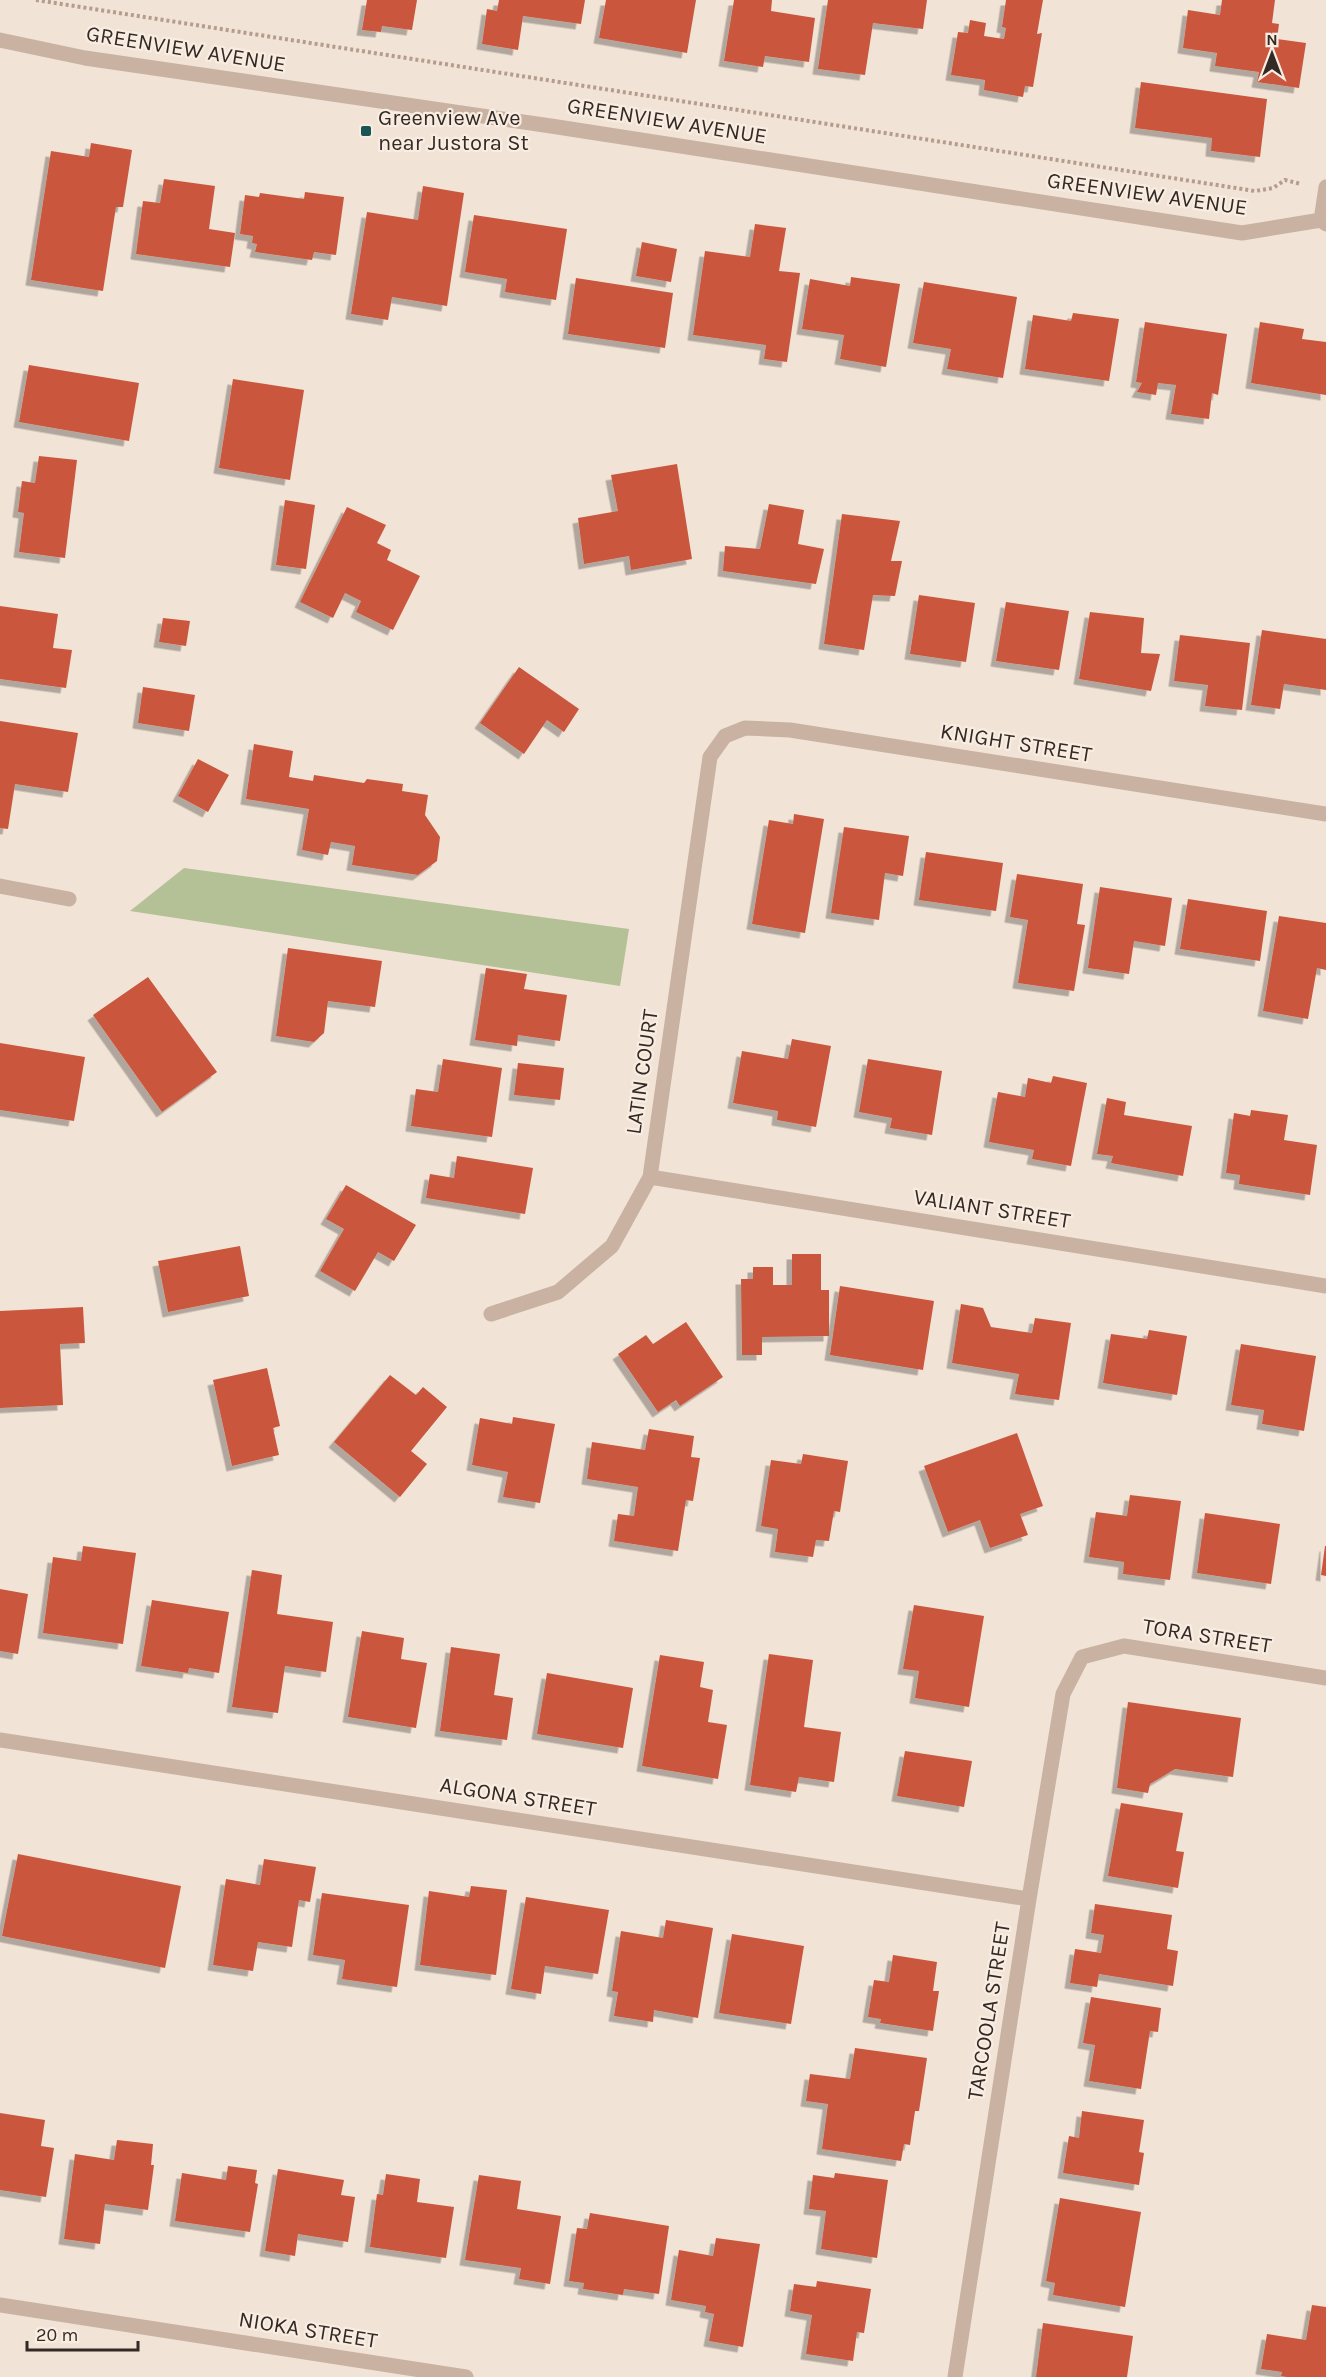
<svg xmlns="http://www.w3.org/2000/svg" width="1326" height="2377" viewBox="0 0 1326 2377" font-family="Karla,sans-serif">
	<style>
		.green { fill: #b4c096 }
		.building { fill: #c9573c; filter: url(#shadow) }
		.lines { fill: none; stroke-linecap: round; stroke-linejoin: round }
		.path { stroke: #b59c8d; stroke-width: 4; stroke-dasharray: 3 3; stroke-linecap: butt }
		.street { stroke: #c9b2a2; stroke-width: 15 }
		.poi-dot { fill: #1a5555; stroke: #f9ede2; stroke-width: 2 }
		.labels { text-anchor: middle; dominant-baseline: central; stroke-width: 4.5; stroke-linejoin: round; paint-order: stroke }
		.street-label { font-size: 22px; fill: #332925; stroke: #f9ede2 }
		.poi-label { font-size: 22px; fill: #332925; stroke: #f9ede2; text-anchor: start }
	</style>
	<defs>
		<filter id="shadow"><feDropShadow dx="-5.5" dy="5.5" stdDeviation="0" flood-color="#0004"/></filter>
	</defs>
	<rect width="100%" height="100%" fill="#f1e3d6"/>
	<path class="green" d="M184,868l445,61 -9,57 -490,-75z"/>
	<path class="building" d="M367,0h50l-5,30 -30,-4 -1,6 -19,-2z
		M499,0h86l-4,24 -58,-8 -5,34 -36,-6 5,-35 10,2z
		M606,0h90l-9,53 -88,-15z
		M734,0h38l-1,11 44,7 -6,44 -44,-6 -2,11 -39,-6z
		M828,0h99l-4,29 -50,-6 -8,52 -47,-6z
		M1006,0h37l-6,34 5,-1 -9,54 -8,-1 -2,11 -39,-7 1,-10 -34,-5 7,-43 10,1 2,-13 16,3 -2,13 20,3 2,-11 -4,-1z
		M1222,0h53l-3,23 7,1 -2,15 29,4 -7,45 -42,-6 2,-10 -44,-6 2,-13 -34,-5 5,-38 32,5z
		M1141,82l126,17 -7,58 -49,-6 1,-13 -77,-10z
		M91,143l41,7 -9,57h-7l-13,84 -72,-11 20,-129 38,6z
		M164,179l51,7 -6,43 26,4 -5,34 -94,-13 7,-53 17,2z
		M423,186l41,7 -17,113 -55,-9 -4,23 -37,-6 16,-102 51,8z
		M305,192l39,5 -8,58 -22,-3 -2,8 -57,-8 2,-8 -5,-1 1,-7 -13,-2 5,-39 14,2 1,-4 44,6z
		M474,215l93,14 -11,71 -51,-8 2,-13 -42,-7z
		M755,224l31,4 -7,43 21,2 -13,89 -23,-3 2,-14 -73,-10 12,-84 45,6z
		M642,242l35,7 -6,33 -35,-6z
		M851,277l49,7 -14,83 -46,-8 4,-24 -42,-6 8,-50 40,7z
		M576,278l97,15 -8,55 -97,-14z
		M924,282l93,15 -14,81 -56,-9 4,-20 -38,-6z
		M1073,313l46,6 -10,62 -84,-12 8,-54 38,6z
		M1145,322l82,12 -9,61 -6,-2 -3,26 -38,-5 5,-29 -18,-2 -2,12 -19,-3 5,-9 -6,-1z
		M1260,322l44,7 -2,10 24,3v53l-75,-12z
		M29,365l110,18 -10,58 -110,-19z
		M233,379l71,11 -14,90 -71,-12z
		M39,456l38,4 -12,98 -46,-6 5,-39 -6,-1 4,-31 13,2z
		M677,464l15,95 -61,11 -2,-14 -45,8 -6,-46 40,-7 -7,-36z
		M285,500l30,5 -9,64 -30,-4z
		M769,504l35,6 -6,34 26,5 -8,35 -93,-13 2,-25 35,3z
		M347,507l39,18 -9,18 14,7 -4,10 33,16 -27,54 -37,-18 5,-11 -16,-8 -12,25 -33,-16z
		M842,514l58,7 -9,40h11l-7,35 -22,-1 -9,55 -40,-6z
		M919,595l56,8 -9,59 -56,-8z
		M1006,602l63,9 -10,59 -63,-9z
		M0,606l58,8 -5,34 19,2 -6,38 -66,-9z
		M1090,612l54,6 -3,35 19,1 -9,37 -72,-12z
		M163,618l27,3 -4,25 -27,-4z
		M1262,630l64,9v51l-42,-6 -4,25 -29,-4z
		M1180,635l70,8 -8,67 -37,-4 3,-21 -34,-4z
		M519,667l60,42 -15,23 -17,-12 -23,34 -44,-31z
		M143,687l52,8 -6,36 -51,-8z
		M0,721l78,12 -10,59 -53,-8 -7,45 -8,-1z
		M254,744l39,7 -4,26 24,4 1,-6 50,8 3,-4 36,5 -1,7 26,4 -3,20 15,22 -3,24 -19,14 -66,-10 3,-19 -24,-4 -3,13 -26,-5 7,-41 -63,-10z
		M198,759l31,16 -21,37 -30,-16z
		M794,814l30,5 -19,114 -53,-9 17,-104 24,4z
		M844,827l65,9 -6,40 -18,-3 -6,47 -48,-7z
		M926,852l77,11 -7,48 -77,-11z
		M1017,874l66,10 -6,40 8,1 -11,66 -56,-8 10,-63 -18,-3z
		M1100,887l72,11 -7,48 -31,-5 -5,33 -41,-6z
		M1188,899l79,12 -7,50 -80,-12z
		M1279,916l47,7v47l-9,-2 -9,51 -45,-8z
		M288,948l94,13 -7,46 -47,-6 -4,32 -10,9 -38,-6z
		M486,968l41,6 -3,15 43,6 -7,46 -42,-6 -1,11 -42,-6z
		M148,977l69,95 -55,40 -69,-97z
		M792,1039l39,7 -15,81 -39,-7 1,-9 -45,-8 9,-52 46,8z
		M0,1043l85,14 -11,64 -74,-11z
		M443,1059l59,9 -10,69 -81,-11 5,-37 22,3z
		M868,1059l74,12 -10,64 -42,-7 2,-10 -33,-6z
		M518,1063l46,5 -4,32 -46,-5z
		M1053,1076l34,7 -16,83 -39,-7 2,-9 -45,-8 9,-50 27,5 3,-19 23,5z
		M1107,1098l19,4 -2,13 68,11 -9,50 -72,-13 2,-7 -16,-2z
		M1251,1110l37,5 -4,25 33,5 -7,50 -71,-11 1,-9 -14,-2 8,-60 16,3z
		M457,1156l76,12 -8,46 -99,-16 4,-24 24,4z
		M346,1185l70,40 -22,36 -16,-9 -23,39 -35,-20 24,-42 -18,-10z
		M240,1246l9,50 -81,16 -10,-51z
		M792,1254h29v36h8v46l-67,1v18h-20l-1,-76h12v-12h20v18h19z
		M840,1286l94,15 -11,69 -93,-15z
		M961,1304l22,4 8,19 41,6 3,-15 36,5 -12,77 -44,-6 4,-20 -67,-11z
		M83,1307l2,36 -25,1 3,61 -63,3v-97z
		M686,1322l37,55 -43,29 -4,-6 -18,12 -40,-58 28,-19 7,9z
		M1149,1330l38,6 -10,59 -74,-12 8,-49 36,5z
		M1241,1344l75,12 -12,75 -42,-7 2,-14 -33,-5z
		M267,1368l13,58 -7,2 6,27 -47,11 -19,-86z
		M390,1375l26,20 7,-8 24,20 -36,44 16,13 -27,33 -66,-55z
		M513,1417l42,7 -15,79 -37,-6 5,-25 -36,-7 8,-47 32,6z
		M649,1429l45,7 -3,21 9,1 -7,43 -7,-1 -8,51 -64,-10 4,-27 16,2 4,-29 -51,-8 5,-37 53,8z
		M1017,1433l26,73 -23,8 8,21 -38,13 -10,-28 -32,12 -24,-66z
		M803,1454l45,7 -8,51 -6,-1 -5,30 -13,-1 -3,17 -38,-5 3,-23 -17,-3 10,-66 30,4z
		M1130,1495l51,6 -11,79 -47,-6 1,-12 -35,-5 7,-45 31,4z
		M1205,1513l75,11 -9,60 -74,-11z
		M83,1546l53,7 -13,91 -80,-11 10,-76 28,4z
		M1325,1546h1v30l-5,-1z
		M252,1570l30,5 -5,39 56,8 -7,50 -41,-6 -7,47 -46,-6z
		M0,1589l28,5 -10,60 -18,-3z
		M152,1600l77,12 -10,61 -30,-5 -1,5 -47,-7z
		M914,1605l70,11 -15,91 -54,-9 4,-27 -16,-2z
		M362,1631l42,7 -3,21 26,4 -11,65 -68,-11z
		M451,1647l49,7 -6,41 19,3 -6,42 -67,-9z
		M769,1654l44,6 -9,67 37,5 -7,50 -35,-5 -3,15 -46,-7z
		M660,1655l44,7 -4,25 13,3 -5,32 19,3 -9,54 -76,-13z
		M547,1673l86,15 -10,60 -86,-14z
		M1128,1702l113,16 -8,59 -58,-8 -25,15 -2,9 -31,-5z
		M905,1751l67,10 -8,46 -67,-11z
		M1121,1803l62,10 -7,38 8,1 -6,36 -70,-12z
		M18,1854l163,32 -16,82 -163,-32z
		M264,1859l52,8 -6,35 -11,-2 -7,47 -34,-5 -5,29 -40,-6 13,-86 34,6z
		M471,1886l36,4 -11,85 -76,-10 9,-74 40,6z
		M322,1893l87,12 -12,82 -55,-8 3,-19 -32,-5z
		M526,1897l83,13 -11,64 -53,-8 -4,28 -30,-5z
		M1095,1904l77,11 -5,34 11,2 -5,35 -74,-12 -2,13 -27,-4 5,-34 26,4 3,-18 -13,-2z
		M666,1920l47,8 -15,90 -44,-8 -1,12 -39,-6 4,-24 -6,-1 9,-60 42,7z
		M732,1934l72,12 -13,78 -72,-11z
		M893,1955l44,7 -4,29h6l-6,40 -53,-8 1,-4 -13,-2 6,-37 15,2z
		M1091,1997l70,11 -3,24 -8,-1 -9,58 -52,-8 6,-36 -12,-2z
		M855,2048l72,10 -8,53h-4l-5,34 -6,-1 -3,17 -79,-12 6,-45 -22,-3 4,-27 40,5z
		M1082,2111l62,9 -5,32 5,1 -5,32 -76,-12 6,-37 10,2z
		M0,2113l45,7 -4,26 13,2 -8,49 -46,-7z
		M117,2140l36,4 -2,21h3l-6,45 -43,-6 -5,40 -36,-5 11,-85 39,6z
		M228,2166l29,4 -2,13 3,1 -8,48 -75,-11 7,-48 44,7z
		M278,2169l66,11 -3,15 14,2 -7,45 -50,-8 -3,22 -30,-5z
		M835,2173l53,7 -11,78 -56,-9 5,-38 -17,-2 4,-34 21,3z
		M386,2174l34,5 -3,23 37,5 -8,51 -76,-11 7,-53 6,1z
		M479,2175l42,6 -4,28 44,7 -11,68 -31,-5 2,-11 -56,-8z
		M1060,2198l81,14 -16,95 -72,-12 2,-12 -9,-2z
		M590,2213l79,13 -10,68 -35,-5 -1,6 -40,-6 1,-6 -15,-2 8,-53 10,1z
		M716,2238l44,6 -17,103 -34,-6 5,-27 -9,-2 1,-6 -35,-6 8,-50 34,6z
		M817,2281l54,8 -7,44 -7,-1 -4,29 -47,-7 6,-39 -22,-4 4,-27 22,3z
		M1312,2305l14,2v70h-39l-6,-1 1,-4 -21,-3 6,-35 39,6z
		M1043,2323l90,13 -6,41h-91z"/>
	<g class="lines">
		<path class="path" d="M36,0l1219,191 18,-3 12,-8 16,4"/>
		<path class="street" d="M0,40l85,18 466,68 691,107 79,-13 5,4
			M1321,220l5,-33
			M0,886l69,13
			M650,1177l676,109
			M491,1314l67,-22 54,-46 38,-69 60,-420 15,-21 20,-8 45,2 536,84
			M0,1740l1029,159
			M0,2305l466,72
			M955,2377l74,-478 34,-205 19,-37 42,-11 202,32"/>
	</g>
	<rect class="poi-dot" x="360" y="125" width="12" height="12" rx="3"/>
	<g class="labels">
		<g class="street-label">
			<text transform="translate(186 49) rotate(9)">GREENVIEW AVENUE</text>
			<text transform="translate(667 121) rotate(9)">GREENVIEW AVENUE</text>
			<text transform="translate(1147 194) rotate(8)">GREENVIEW AVENUE</text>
			<text transform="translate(1016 743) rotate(9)">KNIGHT STREET</text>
			<text transform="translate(642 1072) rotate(-82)">LATIN COURT</text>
			<text transform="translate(992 1209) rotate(9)">VALIANT STREET</text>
			<text transform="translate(1207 1636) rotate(9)">TORA STREET</text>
			<text transform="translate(518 1797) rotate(9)">ALGONA STREET</text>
			<text transform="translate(989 2011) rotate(-81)">TARCOOLA STREET</text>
			<text transform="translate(308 2330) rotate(9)">NIOKA STREET</text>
		</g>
		<g class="poi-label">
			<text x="378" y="118">Greenview Ave<tspan x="378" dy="25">near Justora St</tspan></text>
		</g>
	</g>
	<g transform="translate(1272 54)" stroke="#f9ede2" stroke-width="4.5" paint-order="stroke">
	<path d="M0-4.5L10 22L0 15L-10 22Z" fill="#332925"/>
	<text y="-9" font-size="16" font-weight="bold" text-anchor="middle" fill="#332925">N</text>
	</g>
	<path d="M27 2341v9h111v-9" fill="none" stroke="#332925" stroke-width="3"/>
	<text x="36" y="2341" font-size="18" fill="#332925" stroke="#f9ede2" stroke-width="4.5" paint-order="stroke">20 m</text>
</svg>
